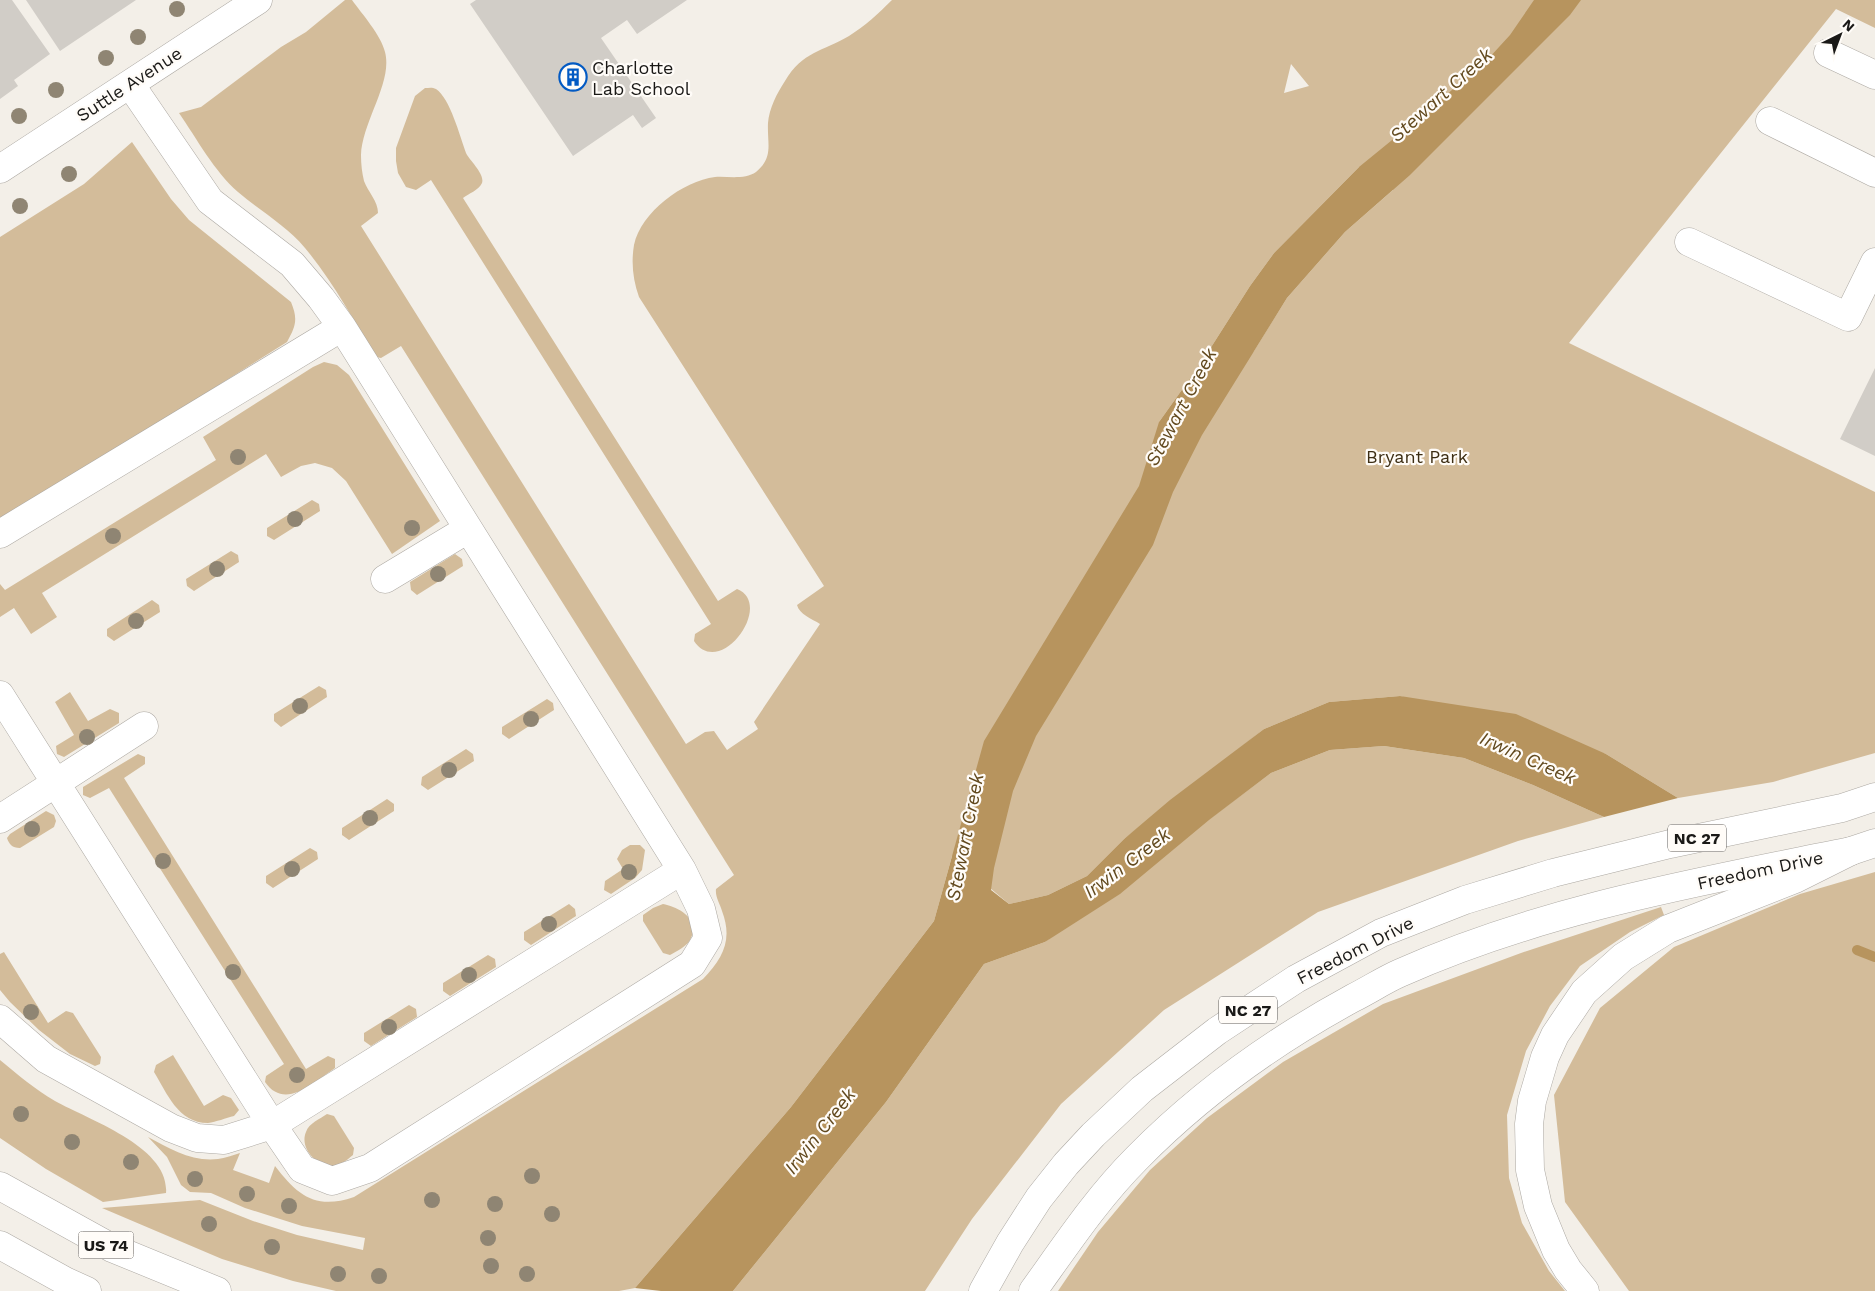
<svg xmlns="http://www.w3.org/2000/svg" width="1875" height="1291" viewBox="0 0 1875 1291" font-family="'Work Sans',sans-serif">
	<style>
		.green { fill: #d3bc9a; fill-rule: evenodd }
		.water { fill: #b7945e }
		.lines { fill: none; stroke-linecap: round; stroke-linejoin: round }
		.stream { stroke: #b7945e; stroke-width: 10 }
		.building { fill: #d1cdc7 }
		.minor-casing { stroke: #ada9a3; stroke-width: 29 }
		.major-casing { stroke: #ada9a3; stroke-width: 29 }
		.highway-casing { stroke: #ada9a3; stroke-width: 29 }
		.minor { stroke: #fff; stroke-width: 28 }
		.major { stroke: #fff; stroke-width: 28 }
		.highway { stroke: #fff; stroke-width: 28 }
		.tree { fill: #8f8573 }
		.labels { text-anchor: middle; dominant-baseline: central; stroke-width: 4.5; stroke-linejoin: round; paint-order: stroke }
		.shield { fill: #fffcf8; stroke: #5f5d5a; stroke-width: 1 }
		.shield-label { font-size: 16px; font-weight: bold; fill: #1a1917 }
		.poi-label { font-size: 18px; fill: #1a1917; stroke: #fffcf8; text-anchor: start }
		.street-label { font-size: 18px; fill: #1a1917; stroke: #fffcf8 }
		.park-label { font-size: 18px; fill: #3d2e14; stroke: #fffcf8 }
		.water-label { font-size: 19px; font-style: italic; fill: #62491e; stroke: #fffcf8 }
	</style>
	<rect width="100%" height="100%" fill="#f3efe8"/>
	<path class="green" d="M345,0h7c10,14 29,35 33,52 8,30 -23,70 -24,103 0,9 1,18 3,26 4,11 14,20 14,32l-17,13 325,518 19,-12 9,-1 13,19 31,-21 -4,-7 66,-98c-8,-5 -21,-10 -23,-19l27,-19 -185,-289c-6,-17 -8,-34 -5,-52 7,-33 49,-64 81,-68 12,-1 30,3 41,-5 18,-15 11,-28 12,-49 1,-14 9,-30 17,-42 18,-30 37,-29 64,-45 16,-10 30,-23 43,-36h983v28l-39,-19 -267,334 306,149v261l-102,29 -95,16 -72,-44 -206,-58 -71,6 -65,27 -140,110 -37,37 -39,19 -39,9 -57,-48 -18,65 -143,186 -156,181 -16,3h-283l-43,-10 -71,-22 -120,-51 98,-8 53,21 44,14 66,15 2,-12 -63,-12 -57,-18 -34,-15 -21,-1 -9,-7 -14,-28 -19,-20c22,12 44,25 70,22 7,-1 15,-4 22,-6l-7,17 36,13 6,-17c23,30 41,44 79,31l349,-218c20,-21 30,-39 19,-68 -2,-7 -7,-14 -6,-22l18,-14 -333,-529 -20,12 -5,-1c-22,-36 -44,-77 -71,-109 -18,-22 -45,-37 -67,-56 -24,-21 -41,-53 -59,-79l22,-6 80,-60 25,-15zM1291,64l18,22 -25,7zM1359,167l34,23 -48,42 -58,66 -33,53 -95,71 42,-59 49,-77 24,-33z
		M425,88c4,0 7,-1 11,1 14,9 24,48 30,64 4,8 19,21 16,30 -3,7 -14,11 -19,15l255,403 19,-12c38,15 -17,91 -43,52l1,-7 16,-10 -280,-444 -15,10 -10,-3 -8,-14 -2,-12v-13l19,-52z
		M132,142l39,57 18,21 102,82c7,17 5,24 -4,40l-287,181v-286l84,-53z
		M324,362l13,3 12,10 91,146 -48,33 -46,-73 -14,-13 -17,-5 -14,3 -20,11 -15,-23 -224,139 15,24 -26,17 -17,-26 -14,9v-33l5,6 211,-130 -13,-23 110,-70z
		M312,500l7,4 1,7 -46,29 -7,-4v-8z
		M231,551l7,4 1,7 -45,29 -7,-5 -1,-7z
		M455,554l7,5 1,7 -46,29 -6,-5 -1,-8z
		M152,600l7,5 1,7 -46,29 -7,-5v-7z
		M319,686l7,4 1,7 -46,30 -7,-6v-7z
		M70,692l18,29 22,-12 9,4v10l-55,34 -7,-3 -1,-8 18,-11 -19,-33z
		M547,699l6,4 1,7 -45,29 -7,-5v-7z
		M1384,746l80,12 69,27 71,32 -86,24 -200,71 -154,98 -103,94 -89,115 -47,72h-192l153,-189 98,-138 61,-22 226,-169 59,-23z
		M466,749l7,5 1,7 -46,29 -7,-5 1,-8z
		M138,754l7,3v7l-21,14 182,291 22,-13 7,3v9c-21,14 -50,43 -70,14l1,-6 18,-12 -175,-276 -19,10 -7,-3v-8z
		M387,799l7,5v7l-45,29 -7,-5v-7z
		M46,811l8,4 2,6 -2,6 -34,21c-8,0 -11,-4 -13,-10l3,-4z
		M630,845h10l5,5 -3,20 -7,8 -24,16 -7,-4 1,-9 18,-12 -6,-10 5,-9z
		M310,848l7,4 1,7 -45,29 -7,-5v-7z
		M1875,872v419h-246l-64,-89 -11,-107 46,-87 74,-61 126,-53z
		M569,904l6,5 1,7 -45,29 -7,-5v-8z
		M663,904c15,3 37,14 28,34 -3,8 -14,13 -21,17l-7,-2 -20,-32v-6l10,-7z
		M1661,907l3,8 -34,17 -50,34 -30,40 -24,45 -19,64 2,63 13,45 27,48 16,20h-507l40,-59 52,-62 57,-52 76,-56 100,-58 138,-51z
		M4,952l44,71 18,-12 7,2 28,44 -1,7 -5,2 -25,-12 -31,-24 -29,-28 -10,-12v-36z
		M488,955l7,4 1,8 -46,29 -7,-5v-8z
		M409,1005l7,4 1,8 -46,29 -7,-5v-8z
		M173,1055l31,51 19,-11 8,3 8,12 -5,6c-8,2 -18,6 -26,7 -30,0 -41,-30 -54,-51l2,-7z
		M0,1060c18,15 35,29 55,41 34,19 115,46 111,92l-63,9 -57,-33 -46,-31z
		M327,1114l7,2 20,32 -1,7c-6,5 -12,10 -20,11 -16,1 -34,-18 -27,-34 3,-9 14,-13 21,-18z"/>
	<path class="water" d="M1534,0h47l-11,15 -160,160 -65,57 -58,66 -85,137 -29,57 -20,53 -117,191 -23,55 -19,77 -3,22 18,14 39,-9 39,-19 37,-37 46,-39 94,-71 65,-27 71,-6 116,18 90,40 72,44 -74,19 -71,-32 -69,-27 -80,-12 -54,4 -59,23 -62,47 -89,74 -75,48 -61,22 -98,138 -153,189h-72l-26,-3 156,-181 143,-186 50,-180 155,-255 20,-64 42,-59 49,-77 24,-33 85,-86 65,-53 64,-55 22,-24z"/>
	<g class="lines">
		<path class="stream" d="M1857,950l18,7"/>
	</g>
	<path class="building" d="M0,0h12l38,54 -36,26 4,6 -18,13z
		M26,0h110l-76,51z
		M476,0h211l-50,34 -10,-14 -26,18 55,80 -14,10 -9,-13 -60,41 -103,-152z
		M1875,368v88l-35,-17z"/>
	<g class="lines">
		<g class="minor-casing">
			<path id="minor" d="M1828,53l47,22
				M1770,121l105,52
				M0,169l258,-169
				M1689,242l159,75 27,-55
				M0,534l342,-207
				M385,579l83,-50
				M0,695l272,430 30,44 30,12 38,-13 322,-204 16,-26 -7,-29 -19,-39
				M0,819l144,-93
				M0,1019l46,40 125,69 26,10 27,2 48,-15 410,-255 -340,-543 -21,-29 -29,-34 -82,-63 -80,-117"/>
		</g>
		<g class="major-casing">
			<path id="major" d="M0,1186l112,62 105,43
				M0,1245l65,36 22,10
				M983,1291l27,-48 29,-45 27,-34 27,-29 49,-46 75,-58 79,-52 85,-46 84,-33 88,-27 117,-29 172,-36 33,-11
				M1033,1291c33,-46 64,-93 104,-133 63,-64 137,-117 216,-160 16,-8 31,-18 47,-25 143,-64 299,-91 451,-122l24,-8"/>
		</g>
		<g class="highway-casing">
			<path id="highway" d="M1585,1291l-17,-21 -12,-20 -18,-44 -8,-36 -1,-46 3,-23 13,-44 10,-22 29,-43 39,-35 45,-28 127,-50 56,-28"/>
		</g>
		<use href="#minor" class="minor"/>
		<use href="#major" class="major"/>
		<use href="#highway" class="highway"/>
	</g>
	<g class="tree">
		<circle cx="177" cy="9" r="8"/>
		<circle cx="138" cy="37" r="8"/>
		<circle cx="106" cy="58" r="8"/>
		<circle cx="56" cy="90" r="8"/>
		<circle cx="19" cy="116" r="8"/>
		<circle cx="69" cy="174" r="8"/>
		<circle cx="20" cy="206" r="8"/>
		<circle cx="238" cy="457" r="8"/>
		<circle cx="295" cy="519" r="8"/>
		<circle cx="412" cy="528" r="8"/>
		<circle cx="113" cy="536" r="8"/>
		<circle cx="217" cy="569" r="8"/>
		<circle cx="438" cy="574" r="8"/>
		<circle cx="136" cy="621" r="8"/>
		<circle cx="300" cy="706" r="8"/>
		<circle cx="531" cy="719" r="8"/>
		<circle cx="87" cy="737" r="8"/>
		<circle cx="449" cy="770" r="8"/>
		<circle cx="370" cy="818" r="8"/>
		<circle cx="32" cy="829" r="8"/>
		<circle cx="163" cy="861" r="8"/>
		<circle cx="292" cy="869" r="8"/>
		<circle cx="629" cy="872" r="8"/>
		<circle cx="549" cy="924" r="8"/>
		<circle cx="233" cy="972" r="8"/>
		<circle cx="469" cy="975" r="8"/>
		<circle cx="31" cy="1012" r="8"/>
		<circle cx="389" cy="1027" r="8"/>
		<circle cx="297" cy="1075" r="8"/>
		<circle cx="21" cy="1114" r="8"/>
		<circle cx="72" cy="1142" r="8"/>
		<circle cx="131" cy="1162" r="8"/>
		<circle cx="532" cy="1176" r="8"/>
		<circle cx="195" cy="1179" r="8"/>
		<circle cx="247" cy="1194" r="8"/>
		<circle cx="432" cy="1200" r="8"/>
		<circle cx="495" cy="1204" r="8"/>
		<circle cx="289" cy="1206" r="8"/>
		<circle cx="552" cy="1214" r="8"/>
		<circle cx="209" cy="1224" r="8"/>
		<circle cx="488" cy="1238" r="8"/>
		<circle cx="272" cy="1247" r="8"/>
		<circle cx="491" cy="1266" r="8"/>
		<circle cx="338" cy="1274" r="8"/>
		<circle cx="527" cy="1274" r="8"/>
		<circle cx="379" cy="1276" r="8"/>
	</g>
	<defs>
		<g id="building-ring" transform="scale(1.4375)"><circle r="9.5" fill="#fffcf8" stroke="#035ac3" stroke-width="1.5"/><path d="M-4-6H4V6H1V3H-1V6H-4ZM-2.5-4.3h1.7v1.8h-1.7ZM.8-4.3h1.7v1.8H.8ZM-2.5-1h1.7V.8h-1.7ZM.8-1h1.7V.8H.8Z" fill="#035ac3"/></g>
	</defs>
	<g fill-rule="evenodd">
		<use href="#building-ring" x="573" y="77"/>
	</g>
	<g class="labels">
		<g class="shield">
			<rect x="1668" y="824.5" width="58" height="27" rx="4"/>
			<rect x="1219" y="996.5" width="58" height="27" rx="4"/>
			<rect x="78.5" y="1231.5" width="55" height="27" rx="4"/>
		</g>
		<g class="shield-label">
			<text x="1697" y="838">NC 27</text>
			<text x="1248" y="1010">NC 27</text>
			<text x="106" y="1245">US 74</text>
		</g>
		<g class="poi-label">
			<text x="592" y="67">Charlotte<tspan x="592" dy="21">Lab School</tspan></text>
		</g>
		<g class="street-label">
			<text transform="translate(129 84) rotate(-33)">Suttle Avenue</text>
			<text transform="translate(1760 870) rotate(-12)">Freedom Drive</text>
			<text transform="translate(1355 950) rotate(-27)">Freedom Drive</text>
		</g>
		<g class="park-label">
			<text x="1417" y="456">Bryant Park</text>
		</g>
		<g class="water-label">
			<text transform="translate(1441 95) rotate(-42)">Stewart Creek</text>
			<text transform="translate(1181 407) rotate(-62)">Stewart Creek</text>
			<text transform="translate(1528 758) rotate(24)">Irwin Creek</text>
			<text transform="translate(965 837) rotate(-79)">Stewart Creek</text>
			<text transform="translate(1127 863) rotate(-37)">Irwin Creek</text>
			<text transform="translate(820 1131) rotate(-52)">Irwin Creek</text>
		</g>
	</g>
	<g transform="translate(1840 35) rotate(42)" stroke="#fffcf8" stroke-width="4" paint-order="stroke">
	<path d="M0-4L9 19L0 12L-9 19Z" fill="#1a1917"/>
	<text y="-8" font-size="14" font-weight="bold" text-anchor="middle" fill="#1a1917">N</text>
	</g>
</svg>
